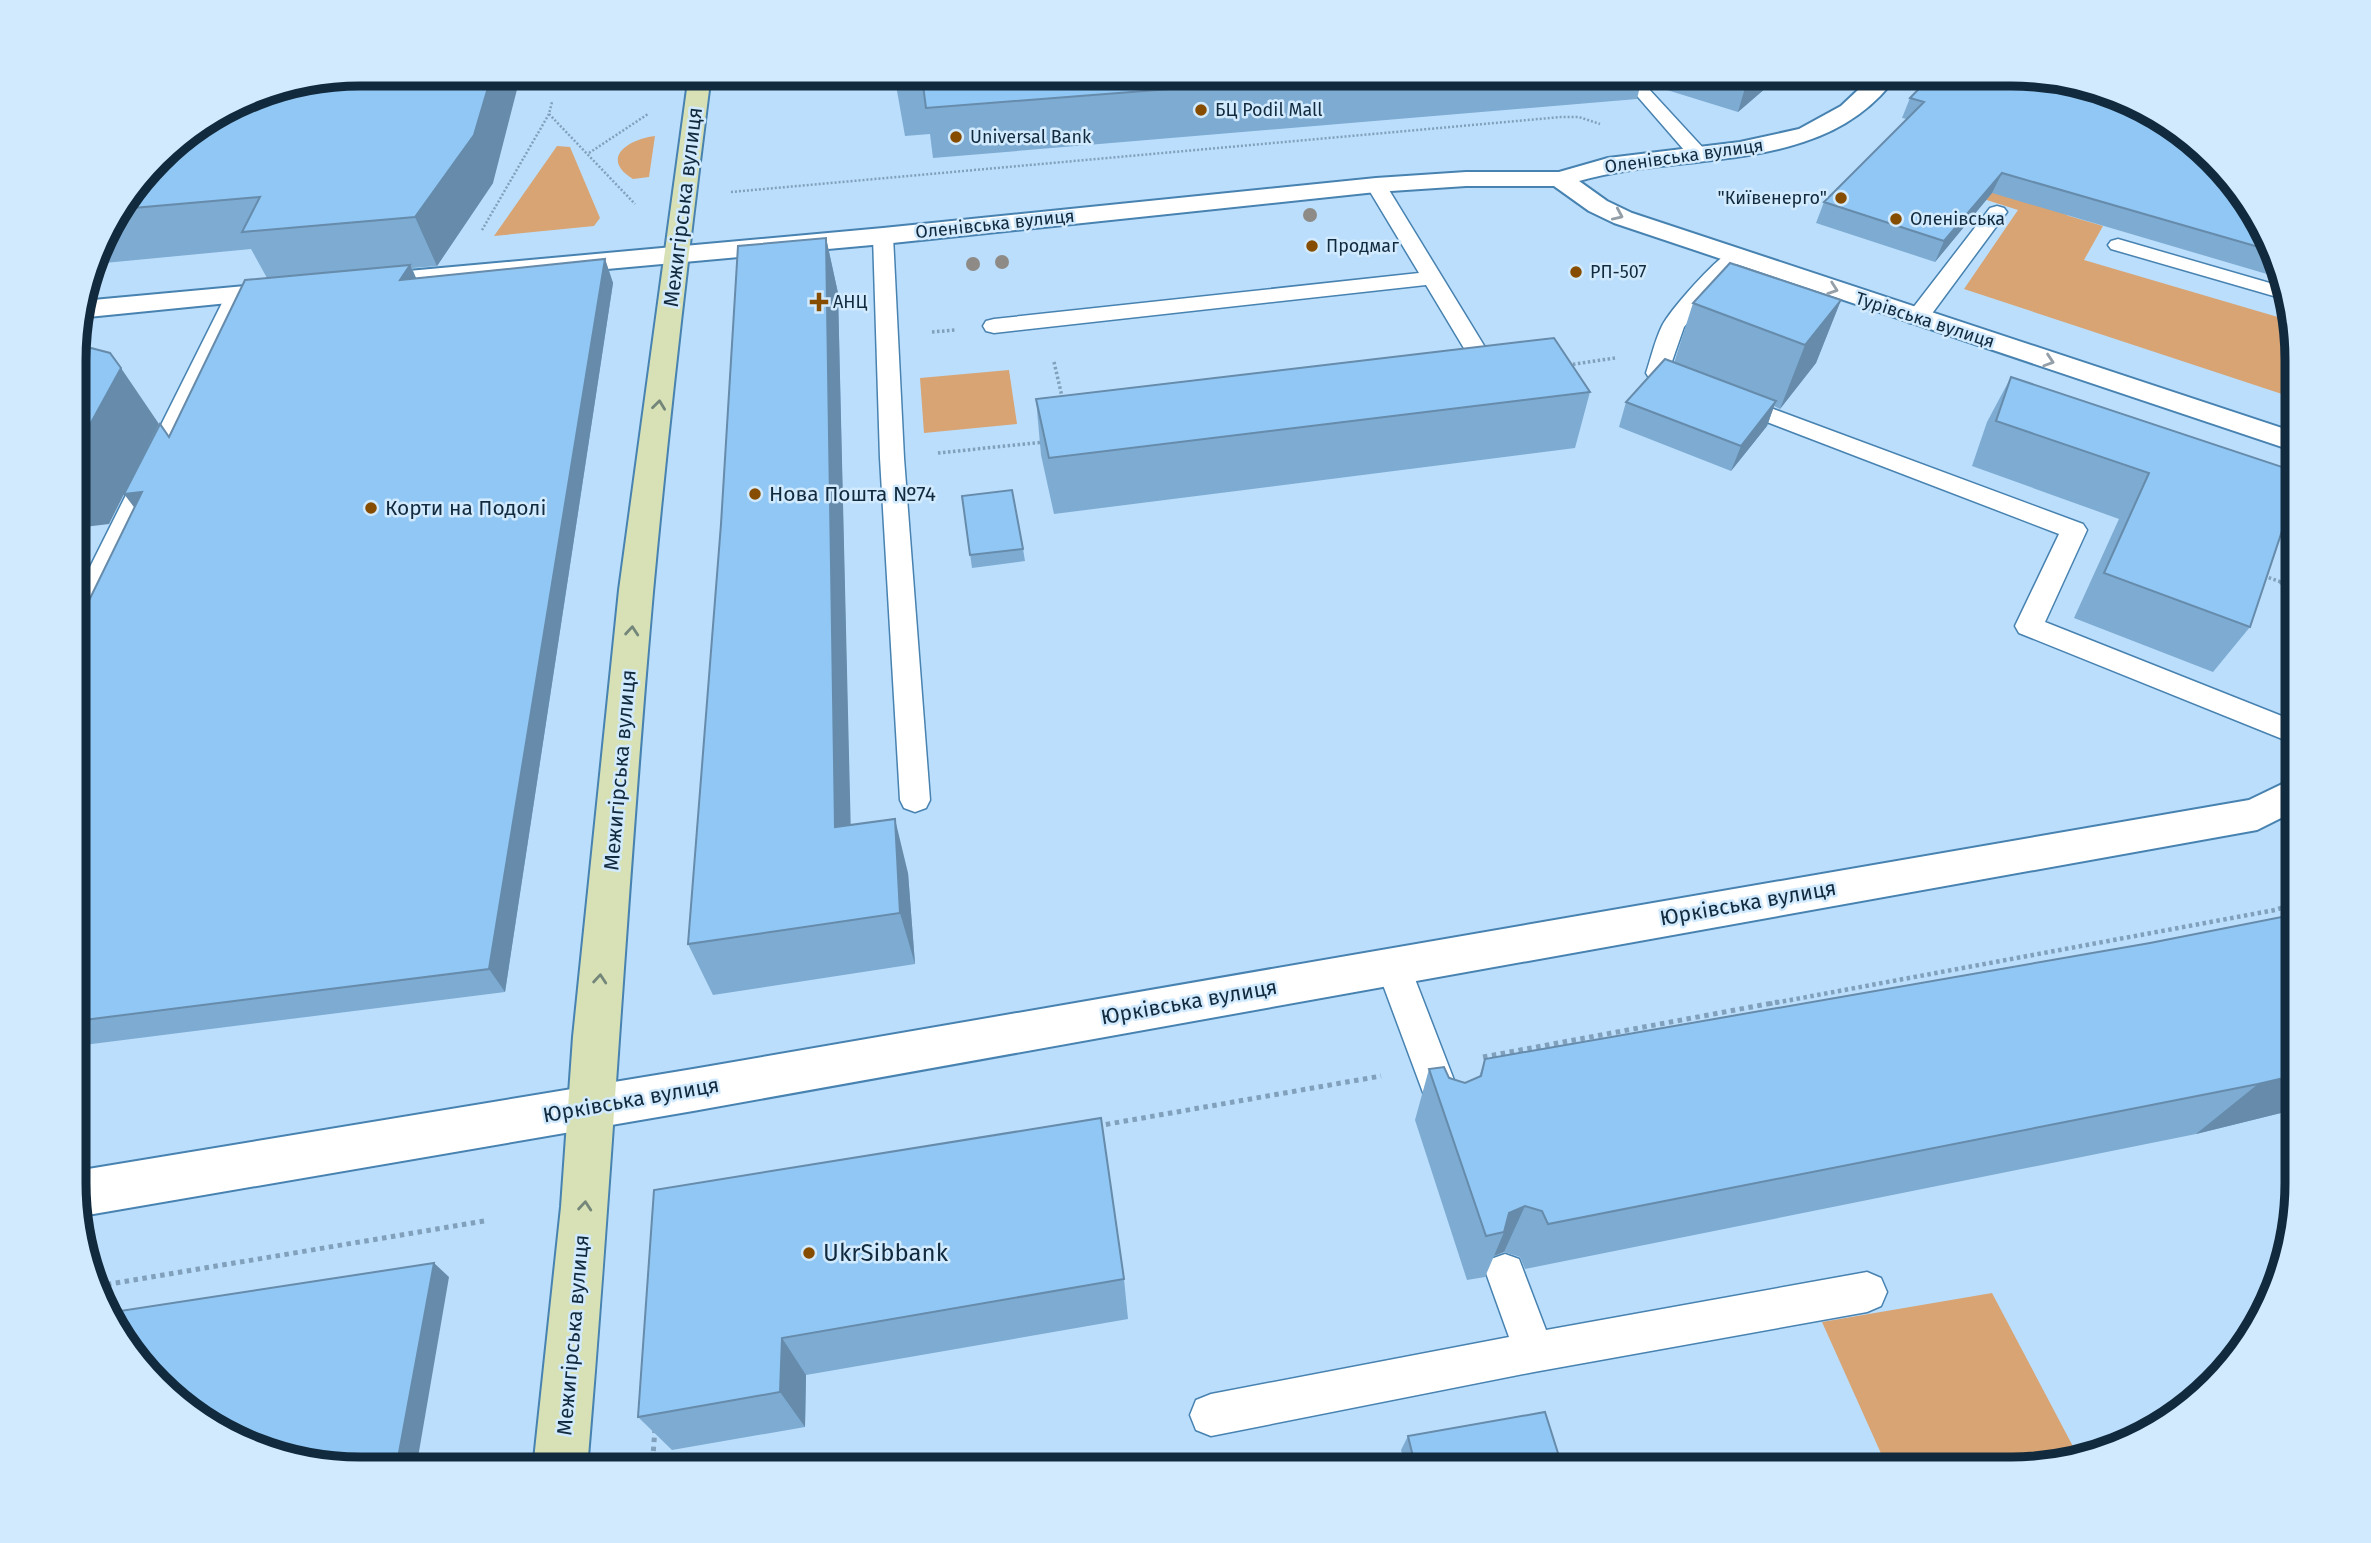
<svg xmlns="http://www.w3.org/2000/svg" width="2371" height="1543" viewBox="0 0 2371 1543" font-family="'Fira Sans',sans-serif">
	<style>
		.green { fill: #d8a473 }
		.lines { fill: none; stroke-linecap: round; stroke-linejoin: round }
		.lane-casing { stroke: #4782b0; stroke-width: 3 }
		.street-casing { stroke: #4782b0; stroke-width: 4 }
		.secondary-casing { stroke: #4782b0; stroke-width: 4 }
		.path-far3 { stroke: #81a0bb; stroke-width: 2.5; stroke-dasharray: 2 2; stroke-linecap: butt }
		.path-far2 { stroke: #81a0bb; stroke-width: 3.5; stroke-dasharray: 2.5 2.5; stroke-linecap: butt }
		.path-far1 { stroke: #81a0bb; stroke-width: 4.5; stroke-dasharray: 3.5 3.5; stroke-linecap: butt }
		.path { stroke: #81a0bb; stroke-width: 5; stroke-dasharray: 4.5 4.5; stroke-linecap: butt }
		.lane { fill: #fff; fill-rule: evenodd }
		.street { fill: #fff; fill-rule: evenodd }
		.secondary { fill: #d7e1b5; fill-rule: evenodd }
		.tree { fill: #8e8b86 }
		.wall { fill: #7dabd2 }
		.shaded-wall { fill: #668bab }
		.building { fill: #91c7f4; stroke: #668bab; stroke-width: 2 }
		.oneway { stroke: #949fa8 }
		.oneway2 { stroke: #748679 }
		.poi-dot { fill: #864d01; stroke: #d2eafe; stroke-width: 2.5 }
		.labels { text-anchor: middle; dominant-baseline: central; stroke-width: 5; stroke-linejoin: round; paint-order: stroke }
		.far-poi-label { font-size: 18px; fill: #122a3d; stroke: #d2eafe; text-anchor: start }
		.far-street-label { font-size: 18px; fill: #122a3d; stroke: #d2eafe }
		.street-label { font-size: 21px; fill: #122a3d; stroke: #d2eafe }
		.poi-label { font-size: 21px; fill: #122a3d; stroke: #d2eafe; text-anchor: start }
		.near-poi-label { font-size: 24px; fill: #122a3d; stroke: #d2eafe; text-anchor: start }
		.rim { fill: none; stroke: #122a3d; stroke-width: 9 }
	</style>
	<rect width="100%" height="100%" fill="#bbdefc"/>
	<path class="green" d="M655,136l-6,41 -16,2c-34,-21 -4,-40 22,-43z
		M557,146l13,1 30,71 -6,8 -100,10z
		M1963,165l106,51 34,10 -19,34 207,61 6,21v57l-333,-110 54,-79 -72,-23z
		M1009,370l8,54 -93,9 -4,-55z
		M1992,1293l85,161 -48,15h-141l-66,-147z"/>
	<g class="lines">
		<g class="lane-casing">
			<path id="lane" d="M1618,74h17l70,76 2,4 -2,4h-14z
				M1376,179l10,6 116,190 -3,5 -17,3 -8,-2 -3,-5 6,-6 -51,-85 -432,48 -8,-2 -3,-5 3,-5 8,-2 425,-46 -53,-88z
				M1997,206l7,2 3,4 -82,111h-16l-3,-5 3,-5 81,-105z
				M883,230l7,2 3,4 11,222 26,342 -4,8 -11,4 -11,-4 -4,-8 -20,-342 -7,-222 3,-4z
				M2118,239l162,47 4,13 -173,-50 -3,-4 3,-4z
				M1734,250l7,2 3,4 -60,71 -15,43 25,9 3,5 -3,5 -8,2 -37,-13 -3,-5c5,-15 9,-33 16,-47 8,-16 57,-72 72,-76z
				M237,289l8,1 3,5 -158,327 -4,7 -10,2v-36l150,-300 3,-5z
				M1733,394l350,130 4,6 -42,92 252,100v23l-278,-112 -4,-7 44,-92 -334,-128 -4,-5 4,-5z
				M1393,952l12,4 5,10 54,140 -5,12 -13,4 -13,-4 -5,-12 -52,-140 5,-10z
				M1505,1254l14,5 27,71 321,-58 14,6 6,14 -6,14 -14,6 -333,60 -323,64 -15,-6 -6,-15 6,-15 15,-6 298,-57 -23,-64 5,-14z"/>
		</g>
		<g class="street-casing">
			<path id="street" d="M1875,74h23c-71,103 -213,76 -319,107l28,20 25,12 665,220v19l-683,-229 -25,-12 -35,-25h-88l-90,6 -493,52 -519,47 -10,-2 -4,-6 4,-6 10,-2 519,-47 493,-50 90,-6h93l49,-14 132,-16 59,-13 42,-23z
				M290,282l10,2 4,6 -4,6 -222,22 4,-17z
				M2297,777v33l-40,20 -1564,281 -617,106v-46l617,-102 1556,-269z"/>
		</g>
		<g class="secondary-casing">
			<path id="secondary" d="M689,74h22c-22,172 -42,345 -58,518 -26,292 -41,585 -66,877h-54l28,-262 12,-170 46,-447z"/>
		</g>
		<path class="path-far3" d="M549,114l86,90
			M589,153l59,-39
			M731,192l830,-75h18l21,7
			M482,230l67,-116 3,-12"/>
		<path class="path-far2" d="M932,332l23,-2
			M1054,362l9,39
			M1568,365l47,-7
			M938,453l106,-11
			M2264,576l20,7"/>
		<path class="path-far1" d="M2280,582l17,6
			M1769,1004l506,-94 22,-7"/>
		<path class="path" d="M1483,1057l295,-55
			M1097,1126l284,-50
			M98,1286l386,-65
			M652,1469l3,-41"/>
		<use href="#lane" class="lane"/>
		<use href="#street" class="street"/>
		<use href="#secondary" class="secondary"/>
	</g>
	<g class="tree">
		<circle cx="1310" cy="215" r="7"/>
		<circle cx="1002" cy="262" r="7"/>
		<circle cx="973" cy="264" r="7"/>
	</g>
	<path class="wall" d="M894,74h749l-6,25 -704,59 -3,-24 -25,2z
		M1671,74h111l-44,38 -71,-22z
		M1933,74l326,143 18,60 -285,-84 -57,69 -119,-39 8,-21 83,-83 -5,-1 8,-20z
		M171,145l322,38 -56,83 -25,2 4,10 189,-19 8,24 -108,709 -429,54v-419l93,-190 98,-159 -16,-29 -157,15 9,-31z
		M826,238l12,55 12,532 58,48 7,91 -202,31 -25,-51z
		M1841,300l-25,63 -36,46 -6,-3 -7,20 -36,45 -112,-44 7,-25 48,-39 19,-60z
		M2011,377l286,95 -47,155 -37,45 -139,-54 45,-99 -147,-53 15,-44z
		M1590,392l-15,56 -521,66 -13,-59 -5,-56z
		M962,496l61,53 2,12 -53,7z
		M2297,914v195l-101,25 -671,135 -5,-12 -16,-5 -10,4 -9,21 -18,3 -52,-160 14,-51 36,14 14,-6 6,-18 665,-116z
		M1101,1118l23,161 4,40 -322,56 -1,52 -133,23 -34,-33z
		M1408,1436l155,33h-157l-5,-19z"/>
	<path class="shaded-wall" d="M492,74h29l-28,109 -56,83 -22,-49z
		M1749,74h33l-44,38z
		M2002,173l-10,20 -57,69 9,-21z
		M826,238l12,55 14,587 -17,-53z
		M605,259l8,24 -108,709 -16,-23z
		M410,265l11,24 -21,-9z
		M1841,300l-25,63 -36,46 25,-64z
		M121,368l38,56 -50,100 -33,4v-78z
		M1776,401l-9,25 -36,45 10,-25z
		M142,492l1,27 -19,-25z
		M895,819l13,54 7,91 -15,-51z
		M2297,1075v34l-101,25 62,-50z
		M1525,1206l-21,46 -10,4 10,-24 5,-19z
		M434,1263l15,14 -33,192h-20z
		M782,1338l24,37 -1,52 -25,-35z"/>
	<path class="building" d="M360,74h132l-18,61 -59,82 -173,15 18,-35 -139,12 50,-64 80,-50z
		M895,74h467l-436,34 -3,-23 -26,2z
		M1933,74h78l92,15 67,33 89,95 10,33 -267,-77 -58,68 -120,-39 100,-100 -14,-4z
		M826,238l9,589 60,-8 5,94 -212,31 33,-420 17,-278z
		M605,259l-116,710 -413,52v-394l66,-135 -18,2 36,-70 9,13 76,-157 165,-15 -10,15z
		M1730,263l111,37 -36,45 -112,-42z
		M1554,338l36,54 -541,66 -13,-59z
		M91,348l19,5 11,15 -45,82v-100z
		M1665,359l111,42 -35,45 -115,-44z
		M2011,377l286,95v14l-47,141 -146,-54 45,-100 -153,-52z
		M1012,490l11,59 -53,6 -8,-59z
		M2297,914v161l-39,9 -710,140 -6,-13 -17,-5 -16,7 -5,19 -18,4 -57,-167 15,-2 5,11 16,5 16,-7 4,-17 665,-116z
		M1101,1118l23,161 -342,59 -2,54 -142,25 16,-227z
		M434,1263l-38,206h-36l-92,-15 -67,-33 -89,-94 -5,-14z
		M1545,1412l18,57h-147l-8,-33z"/>
	<defs><path id="oneway-chevron" d="M-2-3.5L2.5 0L-2 3.5" fill="none" stroke-width="1.6" stroke-linecap="round" stroke-linejoin="round" transform="scale(1.75)"/></defs>
	<g class="oneway">
		<use href="#oneway-chevron" transform="translate(1618 215) rotate(24)"/>
		<use href="#oneway-chevron" transform="translate(1833 289) rotate(19)"/>
		<use href="#oneway-chevron" transform="translate(2049 361) rotate(18)"/>
	</g>
	<g class="oneway2">
		<use href="#oneway-chevron" transform="translate(659 405) rotate(-83)"/>
		<use href="#oneway-chevron" transform="translate(632 631) rotate(-85)"/>
		<use href="#oneway-chevron" transform="translate(600 979) rotate(-85)"/>
		<use href="#oneway-chevron" transform="translate(585 1206) rotate(-85)"/>
	</g>
	<g class="poi-dot">
		<circle cx="1201" cy="110" r="7"/>
		<circle cx="956" cy="137" r="7"/>
		<circle cx="1841" cy="198" r="7"/>
		<circle cx="1896" cy="219" r="7"/>
		<circle cx="1312" cy="246" r="7"/>
		<circle cx="1576" cy="272" r="7"/>
		<path d="M815.5 291.5h7v7h7v7h-7v7h-7v-7h-7v-7h7z"/>
		<circle cx="755" cy="494" r="7"/>
		<circle cx="371" cy="508" r="7"/>
		<circle cx="809" cy="1253" r="7"/>
	</g>
	<g class="labels">
		<g class="far-poi-label">
			<text x="1215" y="110">БЦ Podil Mall</text>
			<text x="970" y="137">Universal Bank</text>
			<text x="1827" y="198" text-anchor="end">"Київенерго"</text>
			<text x="1910" y="219">Оленівська</text>
			<text x="1326" y="246">Продмаг</text>
			<text x="1590" y="272">РП-507</text>
			<text x="833" y="302">АНЦ</text>
		</g>
		<g class="far-street-label">
			<text transform="translate(1684 156) rotate(-8)">Оленівська вулиця</text>
			<text transform="translate(995 224) rotate(-6)">Оленівська вулиця</text>
			<text transform="translate(1925 320) rotate(18)">Турівська вулиця</text>
		</g>
		<g class="street-label">
			<text transform="translate(683 207) rotate(-83)">Межигірська вулиця</text>
			<text transform="translate(620 770) rotate(-85)">Межигірська вулиця</text>
			<text transform="translate(1748 903) rotate(-10)">Юрківська вулиця</text>
			<text transform="translate(1189 1002) rotate(-10)">Юрківська вулиця</text>
			<text transform="translate(631 1100) rotate(-10)">Юрківська вулиця</text>
			<text transform="translate(573 1335) rotate(-85)">Межигірська вулиця</text>
		</g>
		<g class="poi-label">
			<text x="769" y="494">Нова Пошта №74</text>
			<text x="385" y="508">Корти на Подолі</text>
		</g>
		<g class="near-poi-label">
			<text x="823" y="1253">UkrSibbank</text>
		</g>
	</g>
	<path d="M0 0H2371V1543H0ZM360 86H2011A274 274 0 0 1 2285 360V1183A274 274 0 0 1 2011 1457H360A274 274 0 0 1 86 1183V360A274 274 0 0 1 360 86Z" fill="#d2eafe" fill-rule="evenodd"/>
	<path class="rim" d="M360 86H2011A274 274 0 0 1 2285 360V1183A274 274 0 0 1 2011 1457H360A274 274 0 0 1 86 1183V360A274 274 0 0 1 360 86Z"/>
</svg>
